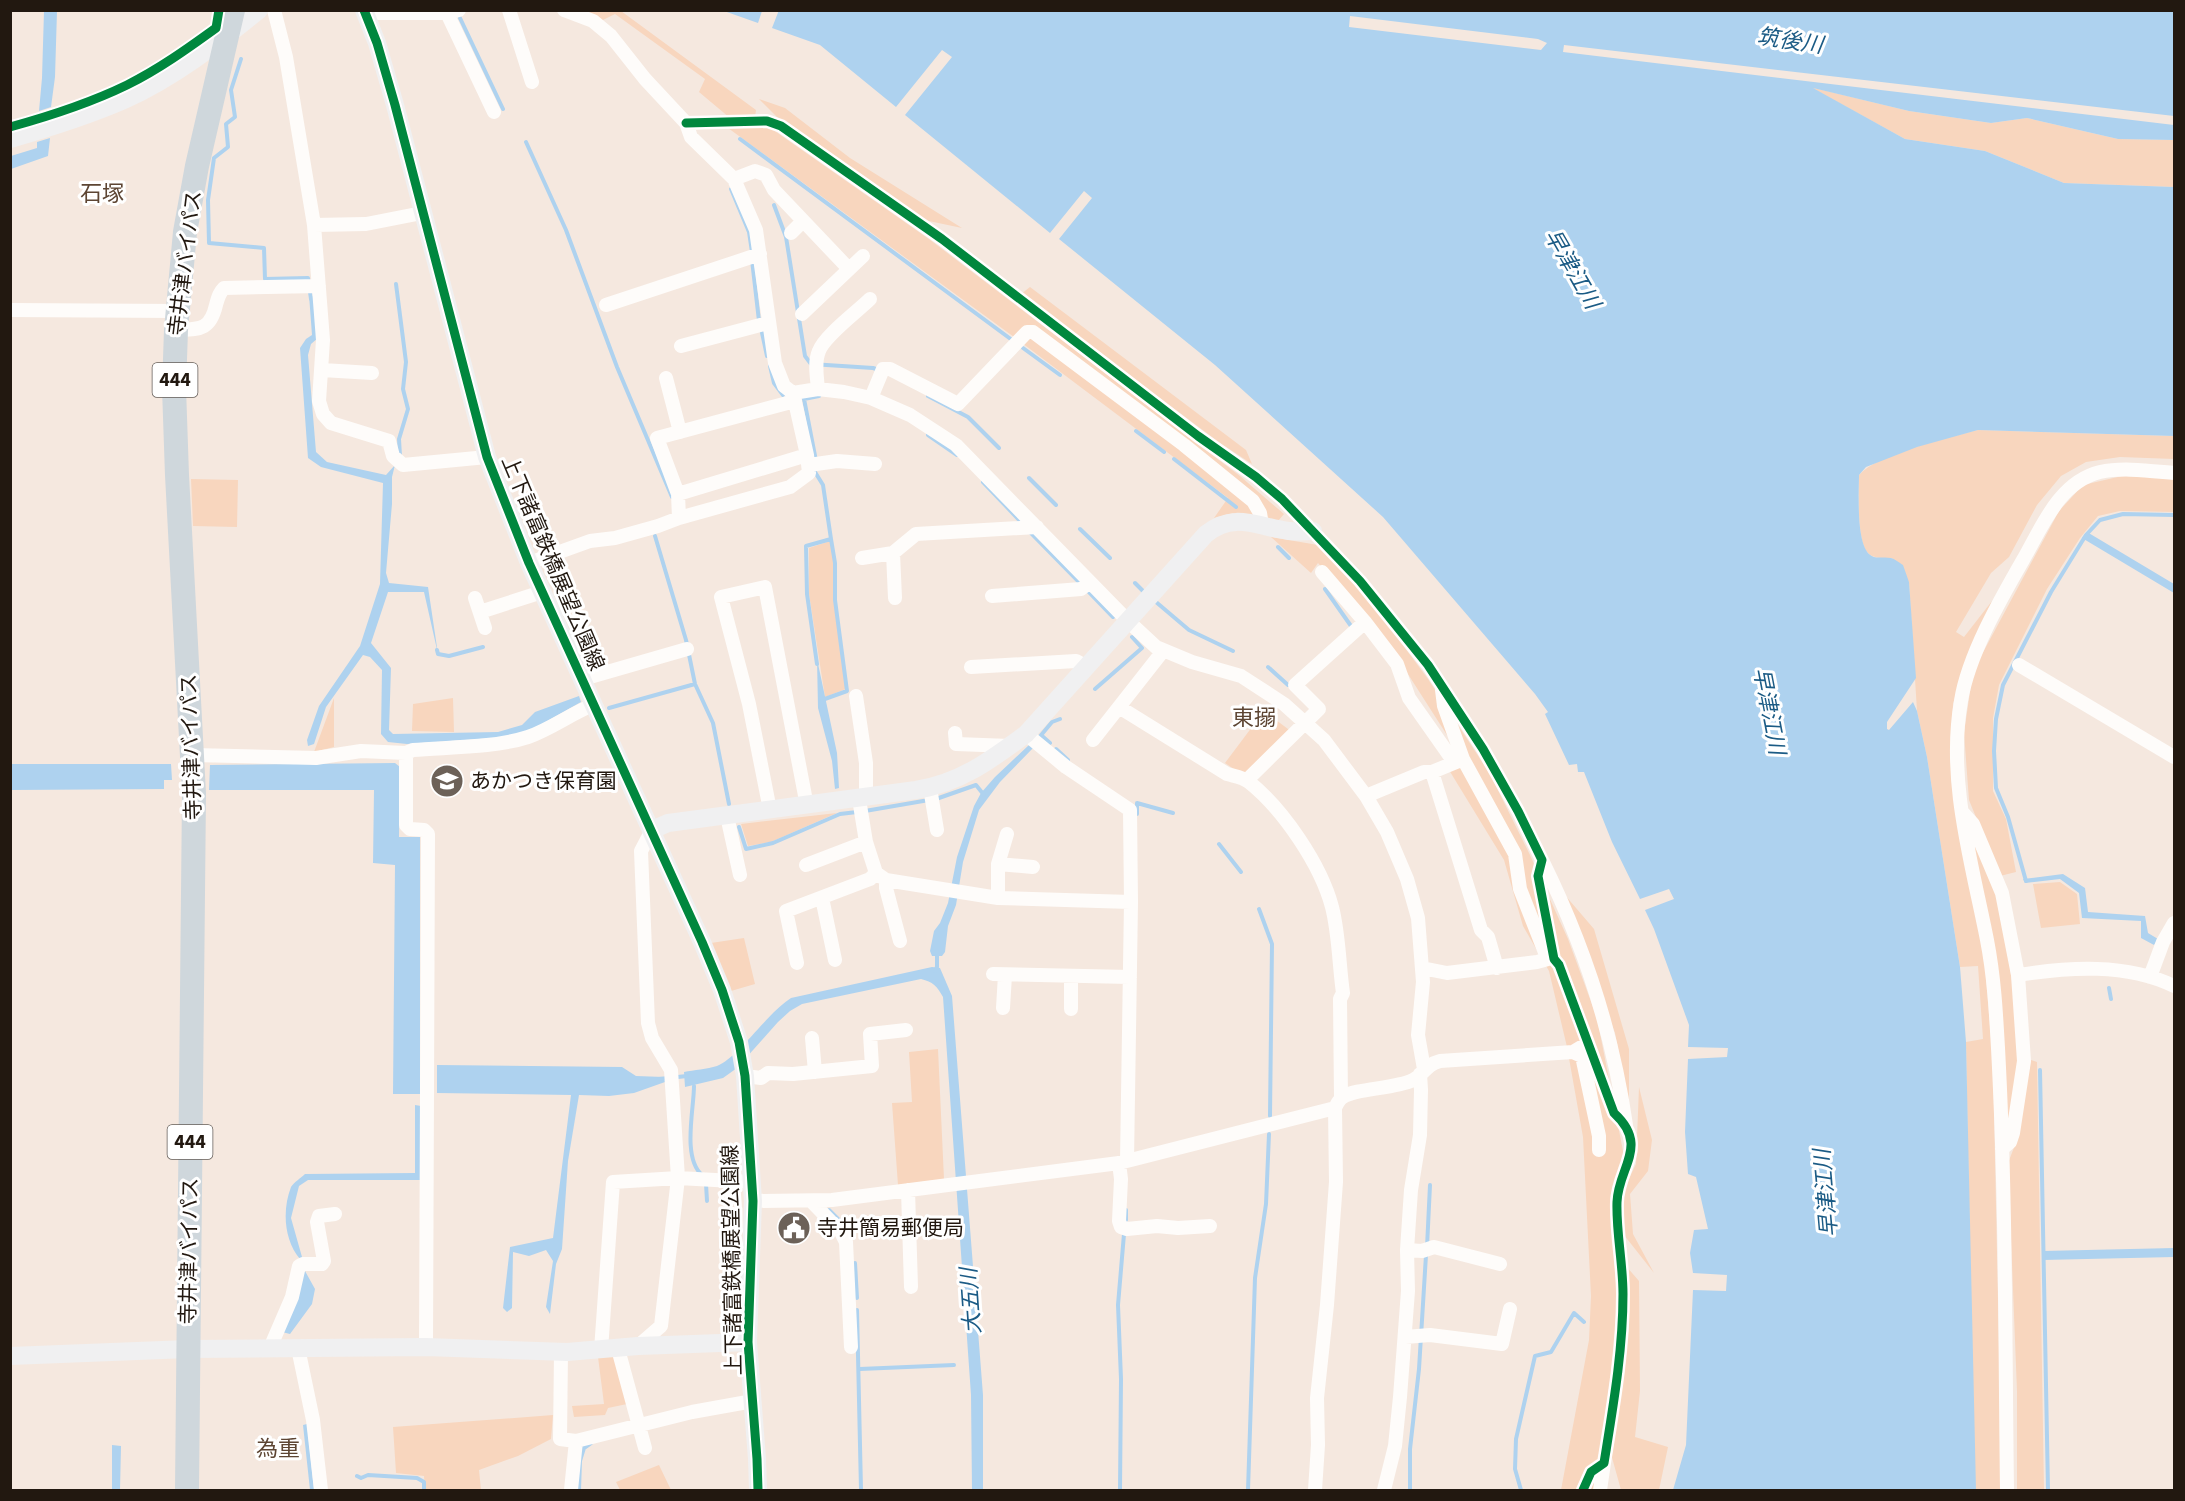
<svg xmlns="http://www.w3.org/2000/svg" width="2185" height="1501" viewBox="0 0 2185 1501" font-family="'Source Sans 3','Noto Sans JP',sans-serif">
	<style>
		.green { fill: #f8d6be }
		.water { fill: #aed2ef }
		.pier { fill: #f5e8df }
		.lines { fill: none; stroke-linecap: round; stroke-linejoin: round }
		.stream { stroke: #aed2ef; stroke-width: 4 }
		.street { stroke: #fefcfa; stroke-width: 14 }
		.secondary { stroke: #f0f0f1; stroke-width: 18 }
		.highway { stroke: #cfd7dc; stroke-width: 24 }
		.cycleway-casing { stroke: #fff; stroke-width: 13 }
		.cycleway { stroke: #00873e; stroke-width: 9 }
		.labels { text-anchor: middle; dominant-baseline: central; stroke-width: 6; stroke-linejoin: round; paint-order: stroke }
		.shield { fill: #fff; stroke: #645d58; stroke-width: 1.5 }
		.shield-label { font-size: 20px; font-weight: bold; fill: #221810 }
		.street-label { font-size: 21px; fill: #221810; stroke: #fff }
		.poi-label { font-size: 21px; fill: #221810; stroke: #fff; text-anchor: start }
		.water-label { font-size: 22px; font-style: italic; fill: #1b5b85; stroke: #fff }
		.neighbourhood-label { font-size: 22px; fill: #5d4533; stroke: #fff }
	</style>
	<rect width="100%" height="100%" fill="#f5e8df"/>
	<path class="green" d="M575,11h46l135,99 -1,7 174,122 311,237 44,38 -6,7 -45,-8 -19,5 14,-20 -214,-161 -286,-209 2,-10 -31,-26 6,-13 -90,-65 -14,7z
		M1810,87l99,24 82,12 36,-5 91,21 56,1v47l-110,-4 -79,-32 -80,-12z
		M759,99l26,9 65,50 112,70 -38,-8 -142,-98z
		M1030,287l216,163 6,14 -32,-21 -199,-149z
		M1978,430l196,6v23l-54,-2 -34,5 -25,14 -24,29 -28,52 -18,16 -35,59 8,5 28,-36 -29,68 -10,35 -2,43 34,219 8,97 9,427h-34l3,-180 -5,-268 17,-3 -5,-73 -18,1 -33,-210 -10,-46 -8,-129 -17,-24c-7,0 -17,1 -23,-4 -13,-11 -10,-62 -10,-79 20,-22 89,-37 119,-45z
		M2122,476l52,2v34l-54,-1 -22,5 -18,22 -33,51 -48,96 -6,33v73l13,28 10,53 -16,4 -31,-76 -5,-67 9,-62 86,-160 24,-26z
		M191,479l47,1 -1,47 -44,-1z
		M1271,537l47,8 56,61 54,73 62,95 40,81 38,84 29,79 27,138 -14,43 7,98 -3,62 -20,131h-33l28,-150 2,-44 -8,-159 -16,-90 -18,-76 -26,-45 -19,-66 -55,-90 5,-24 -57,-89 -79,-94 -7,10z
		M830,541l4,21v41l12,86 -21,8 -16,-103v-46z
		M334,698v49l-20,5z
		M453,698l1,34 -42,-1 1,-27z
		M1264,711l28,21 -45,46 -22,-15z
		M837,813l-66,29 -23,4 -7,-22z
		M1971,838l29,60 14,98 4,74 -12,65z
		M2060,882l17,12 3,30 -39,4 -8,-44z
		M1564,894l30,35 35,120v55l-14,-71z
		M744,938l11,46 -24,7 -20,-48z
		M938,1049l6,130 -46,6 -6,-82 20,-1 -3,-50z
		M2031,1060l6,2 7,428h-27v-99l-9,-228 7,-18z
		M1639,1087l13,53 -4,31 -18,23 3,40 21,39 -30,-38 -3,-40 15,-31z
		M1626,1266l13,15 1,110 -5,46 33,10 -9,43h-38l-10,-36z
		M598,1357h16l13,47 -19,4 -3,7 -31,2 -2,-11 32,-2z
		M553,1415l-2,24 -33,17 -39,14 2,20h-56l-1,-14 -28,-3 -3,-46z
		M659,1465l12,25h-51l-4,-8z"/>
	<path class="water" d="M779,10l1395,1v129l-56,-1 -91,-21 -36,5 -82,-12 -96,-23 92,51 80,12 79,32 110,4v249l-196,-6 -61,17 -51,20 -7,8c0,18 -3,66 10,79 6,6 14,2 22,4 4,1 9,5 12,7l6,17 7,96 -29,44v7l2,1 24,-28 4,9 10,46 33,210 6,75 10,448h-303l13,-45 7,-155 33,1 1,-16 -34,-2 -3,-20 4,-23 14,-1 -12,-52 -8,-3 -3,-42 3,-73 39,-2 1,-9 -40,-1 1,-22 -35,-96 -9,-19 29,-11 -5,-10 -29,10 -28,-57 -28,-70h-6l-1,-8 -8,1 -24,-51 3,-2 -13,-18 -152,-177 -168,-152 -156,-126 33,-41 -8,-7 -34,42 -145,-118 47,-58 -10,-7 -46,57 -76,-62 -48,-17z
		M44,11h13l-2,66 -4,30 -12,4 3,-33z
		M724,11h38l-4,12z
		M50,138l-2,18 -37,13v-13l26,-8v-6z
		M309,295l6,2 3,41 -7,6 -3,11 8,97 11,10 59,13 9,-10 -3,12v27l-6,69 3,10 39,4 10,67 -14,-62h-36l-17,51 20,25 -2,62 4,4 105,-2 24,-7 13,-13 44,-16 2,6 -48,27 -25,8 -101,7 -19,-2 -7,-8 1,-64 -12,-13 -7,-2 -37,52 -12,37 -6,2 -1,-6 12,-34 41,-60 20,-62 3,-101 -62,-16 -13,-9 -8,-110 6,-9 6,-4z
		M2087,532l87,52v9l-92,-55z
		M817,659l20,94 2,35 -4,1 -3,-28 -14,-53z
		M1030,744l4,3 -34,35 -21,28 -16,52 -7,43 -8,21 -3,26 -3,4h-10l-2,-5 4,-20 6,-8 8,-20 9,-46 17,-51 7,-13 14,-16z
		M395,763l5,4 -1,70h21v257h-27l2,-229 -22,-2 1,-73h-165l1,-25z
		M10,764h161l1,16h-8v9l-153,1z
		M2063,874l22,14 3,24 57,4 3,17 10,6 -4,6 -13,-7v-17l-59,-3 -3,-25 -19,-14 -35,4 -2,-4z
		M932,967l8,1 12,28 31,399v95h-11l-1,-95 -28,-398c-6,-11 -10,-15 -22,-18l-119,25 -12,7 -12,11 -41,46 -14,10 -38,9 -1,-15c10,-2 23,-3 33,-6 22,-9 50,-53 74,-68z
		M437,1065l185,2 14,9 28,1 1,5 -31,11 -25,3 -30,-1 -11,66 -6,88 -6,15 -6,50 -4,-7 7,-46 -7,-11 -17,6 -16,-4 -1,56 -5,4 -4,-4 7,-61 43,-9 18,-143 -134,-2z
		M415,1105l6,1 2,74h-115l-9,6 -8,32 11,39 -2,2c-16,-19 -18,-49 -9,-72 3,-5 10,-9 14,-13l110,-1z
		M2174,1248v9l-131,3v-9z
		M305,1271l10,18 -3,15 -22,30 -8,-2 20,-60z
		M307,1424l7,66h-4l-7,-65z
		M112,1445l9,1 -1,44h-8z"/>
	<path class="pier" d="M1350,16l188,23 9,4 -6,7 -192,-23z
		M1564,45l610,71v9l-611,-73z"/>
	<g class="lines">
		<path class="stream" d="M460,18l43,91
			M241,59l-10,31 4,27 -9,7 2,23 -14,11 -6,42 1,43 55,5 1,31 43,-1 3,21
			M740,139l272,201
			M526,142l40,88 51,137 55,130
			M731,189l18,43 3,20
			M774,205l12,32 19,119 6,8 62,4 6,2
			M752,260l7,61
			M396,284l10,78 -3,27 5,20 -9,30 1,17
			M761,328l6,28
			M1023,348l37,27
			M770,366l4,17 9,12
			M928,396l40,21 31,31
			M1136,431l28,21
			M928,435l29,20
			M1174,459l62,48
			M816,461l-12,-62 15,-3
			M815,472l8,13 8,54 -25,7 1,48 10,70
			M1029,478l27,27
			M983,482l40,42
			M1080,529l30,29
			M1030,532l51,52
			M655,536l31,104 9,44 18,39 16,81
			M1278,547l11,11
			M1135,583l8,8
			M1325,589l26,37
			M1087,590l26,27
			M1156,602l33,28 44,21
			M437,650l1,4 11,2 34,-9
			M1268,667l20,18
			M1095,689l47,-41 -10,-11
			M822,700l25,-9 -12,-91v-37l-4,-24
			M609,708l86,-24
			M1041,735l9,8
			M1037,740l15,-18 8,-3
			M1056,749l12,11
			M936,799l40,-14 8,10
			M865,811l64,-11
			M1137,814v-11l36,10
			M739,827l7,22 27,-6 67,-29 17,-2
			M1219,844l22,28
			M2026,881l-18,-64 -12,-29 -2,-37 2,-32 7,-34 48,-93 35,-57 14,-15 23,-6 51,1
			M1259,909l13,35 -2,172
			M935,971l2,-4v-15
			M2109,988l2,11
			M2040,1070l8,420
			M659,1079l28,-3
			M694,1086c0,23 -12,72 8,89
			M706,1184l1,17
			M829,1210l21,21
			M1126,1210v10
			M1427,1247l3,-62
			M855,1263l2,35
			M857,1310l4,180
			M860,1369l94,-4
			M357,1476l4,2 7,-3 49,3 7,4v8
			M579,1490l1,-29 4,-13 7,-5
			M1120,1490l1,-111 -3,-74 6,-71
			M1248,1490l7,-212 11,-74 3,-70
			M1410,1490v-41l9,-80 7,-114
			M1521,1490l-6,-21 1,-30 19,-83 16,-4 23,-39 10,9"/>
		<path class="street" d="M274,10l12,47 28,168 9,115 -4,61 4,13 8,9 58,18 4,15 10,9 84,-8
			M509,10l23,72
			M365,13h82l12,-3
			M447,13l47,99
			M686,123l81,-2 14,5 161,113 256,197 58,41 26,22 78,82 68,84 55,84 35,62 24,49 -4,16 16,83 5,6 55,148c36,33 4,54 3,89 -1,30 6,61 6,92 0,57 -10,113 -19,169l-13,9 -8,18
			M734,179l21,-8 11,4 8,15 75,79
			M314,225l52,-1 56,-11
			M791,233l12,-12
			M606,305l154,-51
			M10,310l167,1
			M802,314l61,-58
			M176,330c23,-1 34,1 40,-25 2,-7 3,-12 8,-17l95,-2
			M681,346l87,-23
			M322,370l50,3
			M666,378l14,54
			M818,389c-1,-12 -4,-27 1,-38 5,-15 39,-40 51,-52
			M793,393l25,-4 26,3 27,6 39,17 46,30 172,176 28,26 36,15 49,14 43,28 40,36 42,56 21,36 20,47 11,39 5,64 -5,53 6,34
			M871,398l12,-29h7l68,35 69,-72h6l151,113 69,56 7,12 2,12
			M809,465l28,-4 38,3
			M678,494l129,-39
			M679,518l-1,-24 -21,-56 138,-37
			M862,558l31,-5
			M529,563l61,-22 25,-3 43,-12 21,-8 111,-31 19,-14 -2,-18 -14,-62 -9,-7 -9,-23 -19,-133 -22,-51 -43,-42 -5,-14 -41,-44 -34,-43 -18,-15 -29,-11
			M1322,572l43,50 32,42 12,34 45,64
			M992,596l89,-7 9,-7
			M475,598l10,30
			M895,598l-2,-45 23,-19 121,-7
			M480,612l62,-20
			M1163,651l-44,56 108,67c7,2 16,3 22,8 34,27 72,83 83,125 7,27 7,58 11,86l-3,6 1,99
			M2019,665l155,92
			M971,667l105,-6 11,6
			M583,679l104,-30
			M1442,690l2,16 19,53 52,95 5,35 26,66
			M856,696l10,67v35
			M955,733l1,11 54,2
			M1026,734l40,33 64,43 1,92 -4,259
			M1093,740l26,-33
			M406,753v72l4,4 14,1 4,4 -2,513
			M193,755l123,3 45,-7 45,2 7,-3c36,-3 81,-2 115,-13 23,-8 44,-24 67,-33
			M1432,772l49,158 7,7 9,31
			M1247,780l72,-71 -24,-24 70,-63
			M930,788l7,42
			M1366,796l58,-24h8l29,-12
			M859,799l7,43 10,31 10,7 112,18 133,4
			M770,810l-21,-106 -28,-107 44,-10 42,219
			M1963,813l10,11 29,69 16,82c51,-8 108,-12 156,11
			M727,816l13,59
			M1542,860c41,83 71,174 84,265
			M998,864l35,3
			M806,865l60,-23
			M886,880v8l14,53
			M822,898l13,62
			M998,898v-34l9,-30
			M797,963l-11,-52 84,-32 6,-6
			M1422,968l25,5 90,-11 11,-3
			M993,974l137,3
			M2150,977l13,-35 11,-19
			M1003,1008l2,-33
			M1071,1009v-33
			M812,1038l3,34
			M1573,1052l9,4 17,80v14
			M745,1076l16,2 7,-5 25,1 79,-8 -2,-32 36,-4
			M2002,1149l8,-7 3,-9 11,-72 -6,-86
			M1119,1163l2,16 -2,42 2,6 6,2 30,-3 21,2 32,-2
			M908,1190l3,97
			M753,1201l79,-1 287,-37 216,-55c2,-4 4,-9 8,-11 13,-9 52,-8 70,-17 12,-6 12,-15 27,-19l133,-9 15,-9
			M812,1202l29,30 5,10 5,105
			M1407,1250l15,1 12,-4 66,17
			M1405,1337l25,-2 72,9 8,-35
			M638,1346l23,-20 17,-148 -7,-108 -19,-32 -4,-15 -7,-172 11,-21
			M270,1348l22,-51 7,-31 4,-2h19l2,-3 -7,-39 2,-6 16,-2
			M298,1348l15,72 8,70
			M618,1349l27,99
			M601,1350l12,-168 65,-4 74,4
			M561,1352l-1,87 16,2
			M571,1490l5,-49 116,-29 61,-11
			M1315,1490l3,-45 -1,-47 10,-93 9,-123 -1,-74
			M1384,1490l11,-44 5,-49 8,-106 -1,-41 4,-60 9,-55 1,-45 -1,-16
			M1600,1490l4,-27
			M2007,1490c-2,-147 -1,-294 -9,-442 -2,-36 -4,-72 -11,-108 -15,-77 -40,-159 -26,-239 7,-45 39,-101 62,-141 19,-33 36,-78 77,-88 23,-5 51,-1 74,1"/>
		<path class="secondary" d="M364,10l13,33 18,62 92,352 42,106 173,379 20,48 17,52 6,34 8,125 -5,141 9,117 1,31
			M10,139c39,-11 77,-23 114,-39 49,-22 93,-56 135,-90
			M652,830l16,-7 248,-33c44,-7 75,-30 110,-56l180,-200c28,-23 52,-7 83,-3 8,1 16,0 24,0
			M10,1356l178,-7 238,-2 141,5 71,-6 110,-4"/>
		<path class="highway" d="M187,1490l7,-696 -17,-319 -3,-87 2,-58 9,-98 12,-66 36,-156"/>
		<g class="cycleway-casing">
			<path id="cycleway" d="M364,10l13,33 18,62 92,352 42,106 173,379 20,48 17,52 6,34 8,125 -5,141 9,117 1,31
				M686,123l81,-2 14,5 161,113 256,197 58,41 26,22 78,82 68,84 55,84 35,62 24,49 -4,16 16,83 5,6 55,148c36,33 4,54 3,89 -1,30 6,61 6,92 0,57 -10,113 -19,169l-13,9 -8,18
				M10,127c40,-11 80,-24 117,-42 32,-16 60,-36 89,-57l3,-18"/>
		</g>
		<use href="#cycleway" class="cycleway"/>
	</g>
	<defs>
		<g id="school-disc" transform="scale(1.725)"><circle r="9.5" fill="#6c6158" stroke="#fff"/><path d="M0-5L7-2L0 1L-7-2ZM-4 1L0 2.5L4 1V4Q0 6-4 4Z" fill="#fff"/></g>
		<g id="civic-disc" transform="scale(1.725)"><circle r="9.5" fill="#6c6158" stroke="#fff"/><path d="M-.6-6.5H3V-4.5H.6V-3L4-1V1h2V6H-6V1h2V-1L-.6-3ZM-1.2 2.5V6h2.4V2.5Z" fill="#fff"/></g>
	</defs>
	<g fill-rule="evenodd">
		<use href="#school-disc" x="447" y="781"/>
		<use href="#civic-disc" x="794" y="1228"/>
	</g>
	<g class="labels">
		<g class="shield">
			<rect x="152.5" y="363" width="45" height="34" rx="4.5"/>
			<rect x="167.5" y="1125" width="45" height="34" rx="4.5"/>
		</g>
		<g class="shield-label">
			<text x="175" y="380">444</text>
			<text x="190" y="1142">444</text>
		</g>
		<g class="street-label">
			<text transform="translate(185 263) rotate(-83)">寺井津バイパス</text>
			<text transform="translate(553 563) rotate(67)">上下諸富鉄橋展望公園線</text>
			<text transform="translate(191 747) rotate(-92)">寺井津バイパス</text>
			<text transform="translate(189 1251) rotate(-89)">寺井津バイパス</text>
			<text transform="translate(732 1260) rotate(-91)">上下諸富鉄橋展望公園線</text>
		</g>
		<g class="poi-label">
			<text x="470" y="781">あかつき保育園</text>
			<text x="817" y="1228">寺井簡易郵便局</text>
		</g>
		<g class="water-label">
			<text transform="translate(1790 41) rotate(8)">筑後川</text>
			<text transform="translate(1572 269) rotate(60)">早津江川</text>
			<text transform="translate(1769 711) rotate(79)">早津江川</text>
			<text transform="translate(1826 1193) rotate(-95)">早津江川</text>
			<text transform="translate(971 1301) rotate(-94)">大五川</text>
		</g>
		<g class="neighbourhood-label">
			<text x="102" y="194">石塚</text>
			<text x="1254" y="718">東搦</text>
			<text x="278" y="1449">為重</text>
		</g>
	</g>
	<rect width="2185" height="1501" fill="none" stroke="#221810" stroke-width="24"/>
</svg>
